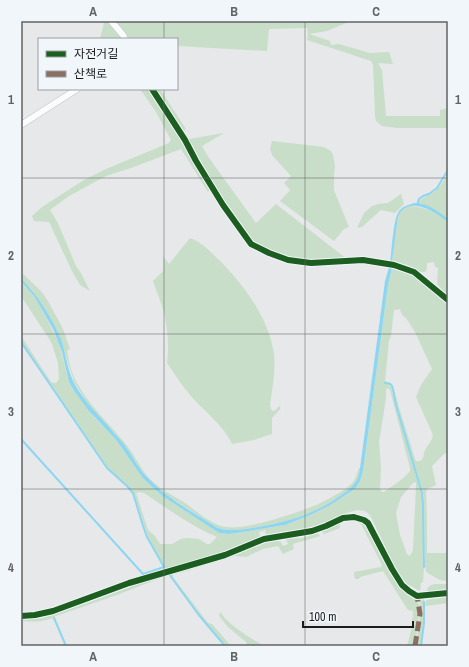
<svg xmlns="http://www.w3.org/2000/svg" width="469" height="667" viewBox="0 0 469 667" font-family="'Archivo Narrow','Noto Sans KR',sans-serif">
	<style>
		.green { fill: #c8dec8; fill-rule: evenodd }
		.water { fill: #8dd6f2 }
		.lines { fill: none; stroke-linecap: round; stroke-linejoin: round }
		.stream { stroke: #8dd6f2; stroke-width: 2 }
		.minor-casing { stroke: #c4c5c7; stroke-width: 7 }
		.minor { stroke: #fbfcfc; stroke-width: 6 }
		.quiet { stroke: #8d6e63; stroke-width: 5; stroke-dasharray: 10 5; stroke-linecap: butt }
		.cycleway-casing { stroke: #f1f6fa; stroke-width: 8 }
		.cycleway { stroke: #1b5e20; stroke-width: 6 }
		.grid { fill: none; stroke: #616365; stroke-width: 1; stroke-opacity: 0.55 }
		.neatline { fill: none; stroke: #616365; stroke-width: 1.5 }
		.grid-label { font-size: 13px; text-anchor: middle; font-weight: bold; fill: #616365 }
	</style>
	<rect width="100%" height="100%" fill="#e6e8ea"/>
	<path class="green" d="M98,21h12l14,18h-24l4,-16z
		M113,21h238l-24,10 -18,3 21,7 1,4 8,-1 31,9 19,-1 4,12 -15,-1 4,7 4,46h54v-6l8,-2v20h-52l-14,-2 -6,-5 -1,-5 -2,-51 -2,-4 -64,-21 1,-6 -1,-6 -38,1 -2,22 -90,-5v-7h-50z
		M140,89h8c23,32 43,67 62,101l-2,2 -27,-43 -50,19 -25,8 -37,20 -19,14 8,13 18,43 5,7 9,18 -10,-6 -7,-12 -24,-51 -15,-1 -2,-5 10,-9 42,-27 22,-11 63,-26 2,-3 -15,-28z
		M156,89h4l26,40 -2,2z
		M224,133l-22,13 7,12 47,65 20,-19 71,55h-55l-6,-1 -30,-15 -4,-4 -38,-54 -25,-46z
		M272,141l52,6 7,4 2,4 2,11 -1,9v15l15,37 -5,2 -10,12 -54,-40 10,-11 -6,-7 7,-7 -19,-21 -2,-6z
		M448,172v47l-25,-15 -5,-1c5,-8 14,-7 19,-14 5,-4 8,-11 11,-17z
		M401,194l3,10 -9,9 -14,-3 -19,17 -5,1 7,-15 8,-7 6,-2 10,-1z
		M409,206c16,1 28,6 39,17v73l-11,-12 1,-16 -3,-1 -1,-5 -7,1v6l-2,3h-5l-13,-7 -15,-3 6,-45c2,-6 5,-9 11,-11z
		M190,238c11,4 19,12 27,20 25,24 52,60 57,96 2,17 -2,35 -4,52l2,5 4,-1 3,-4 2,2 -9,10v16l-18,6 -22,4c-7,-17 -29,-34 -41,-48 -9,-10 -16,-22 -24,-33 2,-15 1,-31 -2,-45 -2,-12 -8,-25 -12,-37l10,-10v-15l6,8z
		M392,268h4l20,9 32,28v150l-3,-2 -13,13 4,19 -9,4 -1,3 1,27v34h18l3,-1v29l-8,-1 -14,-8 -1,-6 -1,-62 -1,-11 -27,-88 -3,-16 -1,-3 -2,-2 -5,-1 6,4 4,18 27,89 1,10 1,62 -1,16 -2,1 -1,8 -13,-7 -7,-9 -6,-10 -24,-50 -5,-4 -8,-1 -10,3 -14,7 -21,8 -46,7 -1,-5 -6,2 1,5 -23,11 -72,21 -17,-32 -4,-11 -10,-33 -7,-8 -19,-17 -87,-127v-5l30,46 5,1 3,-4 -1,-16 -6,-19 -4,-7 -27,-41v-15l13,15 6,10 19,37 10,39 25,35 23,24 25,36 9,9 13,11 55,36 10,1 20,-3 17,-3 19,-3 25,-10 38,-21 7,-5 5,-8 3,-10 25,-186zM400,309l2,6 4,3 9,14 17,37 -11,16 -5,12 17,38c-1,7 -7,11 -9,18 -1,3 0,4 -2,6 -2,3 -3,2 -6,2l-1,-2 -17,-55 -4,-15 -3,-6 -6,-2 4,-40 2,-5 3,-26zM387,388l2,1 1,1 20,78c0,1 0,2 0,3 -2,4 -23,20 -27,21l-2,-1 -1,-3 1,-19 -2,-29 1,-4 6,-38v-9zM414,482l2,1v4l-3,63 -2,4 -2,2 -2,-2 -7,-19 -4,-22 5,-16zM139,492l5,1c24,16 47,33 73,44l-7,7h-3l-8,-5 -12,-1 -6,1 -9,5h-12l-5,-8 -7,-6 -12,-37z
		M21,272l20,19 7,10 15,28 7,20 -3,2c2,10 4,22 10,32 13,24 34,42 51,64 8,10 13,23 22,32 10,10 24,17 35,24 10,7 25,20 36,23 20,6 65,-10 85,-17 10,-3 42,-19 47,-27 3,-4 4,-9 6,-14h1c-1,6 -2,13 -7,17 -2,3 -6,6 -9,8 -11,8 -22,15 -35,20 -16,8 -78,23 -93,14l-45,-29 -20,-16 -11,-13 -13,-20 -11,-14 -26,-28 -16,-25 -13,-42 -16,-30 -13,-20 -11,-12z
		M349,519l11,2 4,3c12,21 21,44 36,63 6,7 13,10 19,17v10l-4,32h-8l5,-19 1,-16 -5,-1 -25,-39 -23,6 -1,2h-4l-1,-7 27,-5 1,-2 -21,-41c-6,-4 -11,-4 -17,-3z
		M339,523l1,5 -16,6 -2,-3z
		M318,533l2,3 -27,8 1,5 -11,5 -5,-8 -15,3 -17,8 -11,-1 -40,12 1,-3 45,-13 23,-10 12,-2 5,2 2,4 5,-2 -2,-5 16,-1z
		M190,568l1,2 -18,4v3l35,46 4,1 19,22h-6c-20,-23 -38,-48 -56,-72l-1,1 -51,20 -61,21c-7,6 -26,6 -35,5v-3l12,1 9,-1 50,-17 76,-28z
		M435,584h13v6l-21,2c0,-6 4,-7 8,-8z
		M448,597v6l-23,3 1,-6z
		M424,599c1,15 -1,32 -4,47h-4l4,-32v-14z
		M220,612c11,15 29,25 44,34h-17l-1,-4 -18,-15 -9,-11z"/>
	<path class="water" d="M414,203c12,-1 24,8 34,16v4c-11,-11 -41,-29 -50,-6l-6,45h-2c2,-11 3,-46 10,-52 3,-4 9,-5 14,-7z
		M389,267l3,1 -4,17 -25,186 -3,10 -5,8 -25,16 -20,10 -25,10 -19,3 -17,3 -20,3 -10,-1 -55,-36 -13,-11 -9,-9 -25,-36 -28,-30 -14,-19 -6,-10 -7,-30 -8,-21 -14,-25 -6,-10 -13,-15v-3c17,18 32,41 41,64 4,14 6,29 12,41 11,20 26,33 40,50 5,5 10,11 14,17 6,9 11,19 19,27 19,21 46,35 69,50 15,9 77,-6 93,-14 13,-5 24,-12 35,-20 3,-2 7,-5 9,-8 5,-4 6,-11 7,-17l25,-187z"/>
	<g class="lines">
		<path class="stream" d="M417,205l2,-6 4,-3 6,-2 8,-6 11,-18
			M21,342l86,126 20,18 6,7 10,33 4,11 17,30 -21,7 -122,-135
			M385,383l5,1 2,2 1,4 3,15 26,88 1,11 1,63
			M169,574l29,40 27,32
			M54,618l12,28
			M421,646l3,-23v-21"/>
		<g class="minor-casing">
			<path id="minor" d="M111,21l12,14 2,4
				M152,89l33,51 11,21 27,44 28,39 18,9 19,7 23,3 52,-3 31,5 20,7 34,28
				M21,125l56,-36
				M21,616l14,-1 18,-4 76,-28 96,-28 39,-16 48,-8 14,-5 17,-8 11,-1 10,3 4,3 24,46 10,16 7,6 8,5 31,-3"/>
		</g>
		<use href="#minor" class="minor"/>
		<path class="quiet" d="M415,646l5,-32 -3,-18"/>
		<g class="cycleway-casing">
			<path id="cycleway" d="M152,89l33,51 11,21 27,44 28,39 18,9 19,7 23,3 52,-3 31,5 20,7 34,28
				M21,616l14,-1 18,-4 76,-28 96,-28 39,-16 48,-8 14,-5 17,-8 11,-1 10,3 4,3 24,46 10,16 7,6 8,5 31,-3"/>
		</g>
		<use href="#cycleway" class="cycleway"/>
	</g>
	<path class="grid" d="M164,21v18M305,21v625M164,89v557M21,178h427M21,334h427M21,489h427"/>
	<rect width="469" height="667" fill="none" stroke="#f1f6fa" stroke-width="44"/>
	<rect x="38" y="38" width="140" height="52" fill="#f1f6fa" stroke="#9b9ea2"/>
	<rect x="46" y="51" width="20" height="6" fill="#1b5e20" stroke="#9b9ea2"/>
	<text x="74" y="58" font-size="12" fill="#1a1b1d">자전거길</text>
	<rect x="46" y="71" width="20" height="6" fill="#8d6e63" stroke="#9b9ea2"/>
	<text x="74" y="78" font-size="12" fill="#1a1b1d">산책로</text>
	<path d="M303 621v6h110v-6" fill="none" stroke="#1a1b1d" stroke-width="2"/>
	<text x="309" y="621" font-size="12" fill="#1a1b1d" stroke="#f1f6fa" stroke-width="3" paint-order="stroke">100 m</text>
	<rect x="22" y="22" width="425" height="623" class="neatline"/>
	<g class="grid-label">
		<text x="93" y="16">A</text>
		<text x="234" y="16">B</text>
		<text x="376" y="16">C</text>
		<text x="11" y="104">1</text>
		<text x="458" y="104">1</text>
		<text x="11" y="260">2</text>
		<text x="458" y="260">2</text>
		<text x="11" y="416">3</text>
		<text x="458" y="416">3</text>
		<text x="11" y="572">4</text>
		<text x="458" y="572">4</text>
		<text x="93" y="661">A</text>
		<text x="234" y="661">B</text>
		<text x="376" y="661">C</text>
	</g>
</svg>
